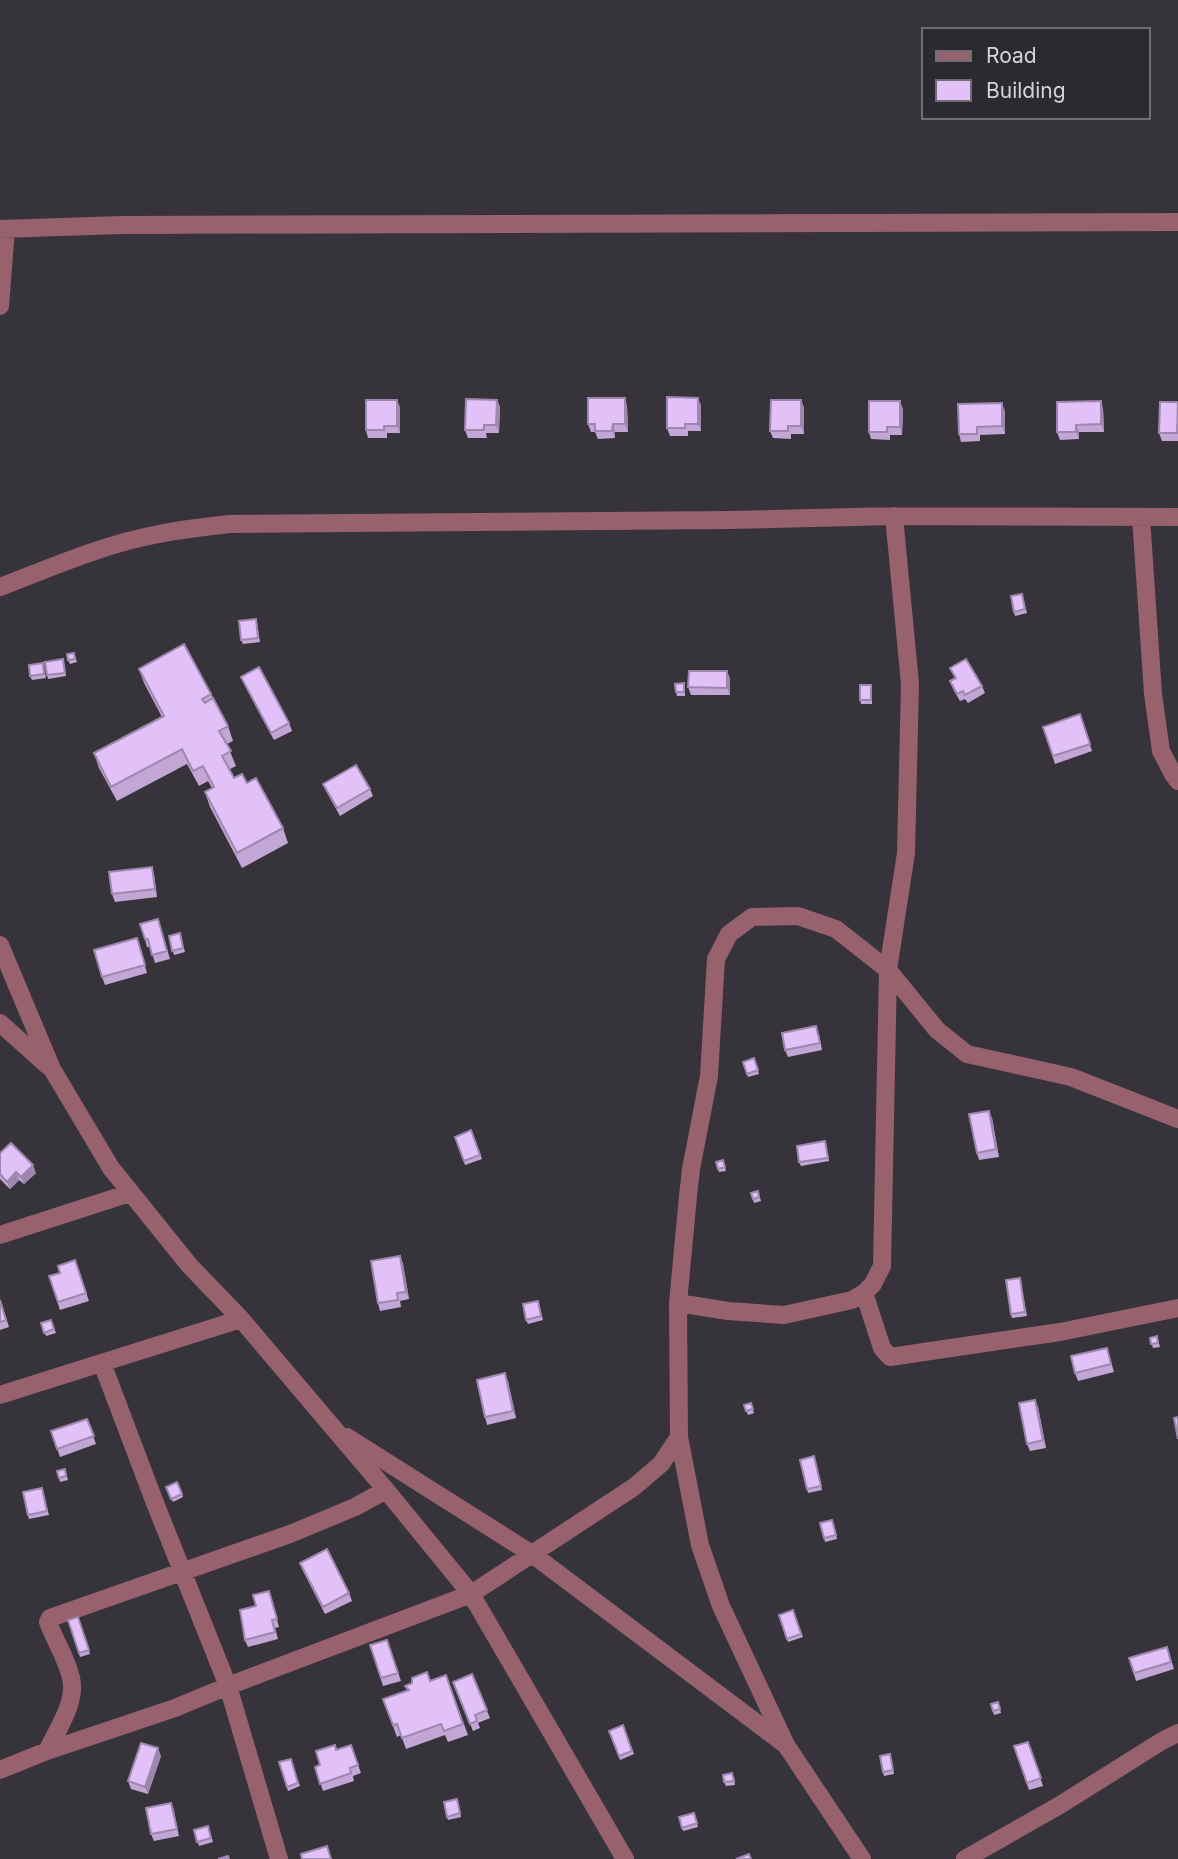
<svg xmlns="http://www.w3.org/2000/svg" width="1178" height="1859" viewBox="0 0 1178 1859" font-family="Inter,sans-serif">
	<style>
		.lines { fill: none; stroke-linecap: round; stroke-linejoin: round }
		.minor { stroke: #98616e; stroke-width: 18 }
		.wall { fill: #c2a6d5 }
		.shaded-wall { fill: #9e87ae }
		.building { fill: #e1c1f8; stroke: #9e87ae; stroke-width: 2 }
	</style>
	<rect width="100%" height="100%" fill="#37333b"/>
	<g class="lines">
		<path class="minor" d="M0,229l122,-4 1056,-3
			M0,306l6,-77
			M1141,517l12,177 8,57 12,23 5,7
			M0,587c52,-20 104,-43 159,-53 23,-5 47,-7 70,-10l501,-4 164,-4 284,1
			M0,945l52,124 59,99 78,97 52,54 145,171 85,104 154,265
			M0,1023l47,42
			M0,1235l130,-42
			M864,1293l18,55 8,9 170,-25 118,-24
			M678,1303l50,8 56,4 68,-15 12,-7 9,-9 9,-18 6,-296 18,-117 4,-169 -16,-168
			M102,1363l53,140 73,183 51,173
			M0,1395l241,-76
			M347,1437l185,117 254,191 76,114
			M786,1745l-65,-139 -21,-61 -21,-108 -1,-134 10,-107 3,-27 18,-93 7,-117 13,-25 23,-17 46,-1 38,13 52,41 49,60 30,24 104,23 107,42
			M47,1751c10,-21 30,-49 24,-73 -4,-19 -16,-37 -23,-56l2,-4 240,-84 65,-27 31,-17
			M0,1770l47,-19 128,-43 53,-22 243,-92 163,-107 27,-23 18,-27
			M965,1859l95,-54 102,-64 16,-8"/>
	</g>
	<path class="wall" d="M497,400l3,7 -1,26h-13l1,5h-19l-3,-8z
		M801,400l3,8v26h-13v5l-18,-1 -3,-7z
		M1178,402v39h-16l-3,-8z
		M627,405l1,27h-13v6l-17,1 -3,-7h-4l-3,-8z
		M701,405v26h-13v5h-18l-3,-8z
		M400,407v26h-13v5h-19l-2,-8z
		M1103,408l1,24h-25v7l-19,1 -3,-8z
		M903,409l-1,26h-12v5l-19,-1 -2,-7z
		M1005,411v23l-25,1v6l-19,1 -2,-8z
		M1022,594l5,19 -12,3 -1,-4z
		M257,623l3,19 -17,2 -2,-4z
		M74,653l3,9 -7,2 -2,-4z
		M43,663l3,15 -14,2 -2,-4z
		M64,663l2,13 -18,3 -1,-4z
		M950,668l32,18 3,7 -17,10 -3,-4 -5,2 -7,-12 -3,-8 5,-2z
		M139,669l72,25 17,32 5,15 -6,3 9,22 -6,3 4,9 13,5 36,45 5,15 -46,25 -32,-61 -5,-15 7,-4 -4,-7 -9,5 -12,-22 -70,37 -18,-33 -5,-15 68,-36 -18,-34z
		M727,671l3,8v16h-39l-3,-8z
		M241,677l48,46 3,8 -18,9 -30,-56z
		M871,685l1,4v15h-11l-1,-4z
		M685,687v9h-8l-1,-4z
		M1080,714l12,37 -37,13 -12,-37z
		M323,784l47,5 3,7 -33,20 -14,-25z
		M154,875l3,22 -42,5 -3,-8z
		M158,919l12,40 -15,4 -5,-16h-3l-2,-8z
		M169,936l12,1 4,15 -11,3z
		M137,938l10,35 -42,12 -3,-8z
		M819,1034l3,16 -34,7 -3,-7z
		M754,1058l5,16 -11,3 -5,-15z
		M992,1118l7,39 -20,3 -2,-7z
		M471,1130l11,29 -17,6 -10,-28z
		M826,1145l3,16 -28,5 -2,-4z
		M0,1153l36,20 -12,11 -5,-4 -9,9 -10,-10z
		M723,1160l3,11 -7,1 -1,-3z
		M758,1191l3,10 -7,2 -3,-10z
		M400,1256l3,8 6,35 -9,2 1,6 -21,4 -2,-8z
		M75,1260l14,41 -29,9 -11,-34 11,-3z
		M1020,1278l7,38 -15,2 -1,-4z
		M0,1299l9,28 -9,3z
		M539,1305l4,15 -15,4 -2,-4z
		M51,1320l5,13 -10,3 -5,-13z
		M1157,1336l3,11 -7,1 -3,-10z
		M1107,1348l7,24 -36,9 -3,-8z
		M508,1381l8,37 -29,7 -2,-8z
		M751,1403l3,10 -6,2 -4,-10z
		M1038,1407l8,41 -16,3 -3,-7z
		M87,1419l9,25 -36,13 -9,-26z
		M815,1460l7,30 -14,3 -1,-4z
		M65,1469l3,11 -8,2 -1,-4z
		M177,1482l6,15 -10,5 -7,-15z
		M42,1488l7,27 -20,4 -1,-4z
		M820,1523l14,1 3,15 -12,3z
		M300,1563l49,30 3,8 -27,13 -22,-43z
		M269,1591l10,36 -4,1 3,11 -30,8 -3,-7 11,-34z
		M793,1610l10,27 -15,5 -9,-27z
		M78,1617l12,37 -10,3 -12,-37z
		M387,1640l14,41 -18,5 -13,-41z
		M1167,1647l7,22 -38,12 -7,-23z
		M472,1674l18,44 -12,5 2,5 -7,3 -20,-49z
		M446,1675l22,60 -20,7 -3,-7 -39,14 -5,-14 -4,2 -14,-38 24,-9 -2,-4 25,-5z
		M998,1702l3,11 -7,2 -3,-11z
		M623,1725l11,29 -14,6 -11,-29z
		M1028,1742l15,44 -14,4 -15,-44z
		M351,1745l10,28 -8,3 1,5 -31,10 -8,-24 5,-2 16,-15z
		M161,1756l-13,38 -17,-5 -3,-8z
		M891,1758l3,16 -10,2 -1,-4z
		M291,1759l9,27 -12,5 -9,-29z
		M734,1777l1,8 -9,1 -2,-4z
		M171,1803l8,33 -25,5 -3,-7z
		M458,1803l3,14 -13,3 -1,-3z
		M694,1813l4,14 -15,4 -4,-14z
		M208,1826l5,16 -14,4 -5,-16z"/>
	<path class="shaded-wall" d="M625,398l2,7 1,27 -3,-8z
		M698,398l3,7v26l-3,-7z
		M397,400l3,7v26l-3,-7z
		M497,400l3,7 -1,26 -3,-8z
		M801,400l3,8v26l-3,-8z
		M900,401l3,8 -1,26 -2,-8z
		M1101,401l2,7 1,24 -3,-8z
		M1002,403l3,8v23l-3,-8z
		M613,424l2,8v6l-3,-7z
		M1076,425l3,7v7l-3,-7z
		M727,671l3,8v16l-3,-7z
		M152,867l2,8 3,22 -2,-8z
		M989,1111l3,7 7,39 -3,-8z
		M33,1165l3,8 -12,11 -3,-7z
		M16,1172l3,8 -9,9 -3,-7z
		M400,1256l3,8 6,35 -3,-7z
		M505,1373l3,8 8,37 -3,-7z
		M1035,1400l3,7 8,41 -3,-8z
		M158,1748l3,8 -13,38 -3,-7z
		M171,1803l3,7 5,26 -2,-7z"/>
	<path class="building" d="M667,397l31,1v26h-13v4h-18z
		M588,398h37v26h-12l-1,7h-17v-7h-7z
		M466,399l31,1 -1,25h-12v5h-19z
		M366,400h31v26h-13v4h-18z
		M771,400h30v26h-13v5h-18z
		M869,401h31v26h-13v5h-18z
		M1101,401v23l-25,1v7h-19v-30z
		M1160,402h18l-1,31h-18z
		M1002,403v23l-25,1v7h-18l-1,-30z
		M1022,594l3,15 -11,3 -3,-16z
		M256,619l2,19 -17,2 -2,-19z
		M184,644l27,50 -9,5 3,4 8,-5 15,28 -9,5 12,20 -9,5 12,22 8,-4 5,9 9,-5 27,50 -46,25 -32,-61 9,-5 -11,-21 -10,5 -11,-22 -71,38 -17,-34 70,-37 -25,-47z
		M74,653l1,6 -7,1 -1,-6z
		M63,659l2,14 -18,2 -2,-13z
		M966,659l16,27 -17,9 -2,-4 -6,3 -7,-13 6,-3 -6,-10z
		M43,663l1,11 -14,2 -1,-11z
		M259,667l30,56 -18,10 -30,-56z
		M689,671h38v17l-39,-1z
		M684,683v9h-8l-1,-8z
		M860,685h11v15h-11z
		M1080,714l10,30 -37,12 -10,-29z
		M356,765l14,24 -33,19 -14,-24z
		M152,867l3,22 -43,5 -3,-22z
		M158,919l9,32 -15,4 -4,-16h-3l-5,-15z
		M180,933l3,15 -11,3 -3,-15z
		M137,938l8,27 -43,12 -8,-27z
		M816,1026l4,17 -35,7 -3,-17z
		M754,1058l4,12 -11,4 -4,-12z
		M989,1111l7,38 -19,4 -8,-39z
		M471,1130l9,25 -16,6 -9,-24z
		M825,1141l3,17 -29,4 -2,-16z
		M11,1143l22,22 -12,12 -5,-5 -9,10 -7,-8v-21z
		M723,1160l2,7 -7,2 -2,-7z
		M758,1191l1,6 -6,2 -2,-6z
		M400,1256l6,36 -9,1 1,7 -20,3 -7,-42z
		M75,1260l11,33 -28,9 -9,-26 11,-3 -2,-7z
		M1020,1278l5,34 -14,2 -5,-34z
		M0,1300l6,20 -6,2z
		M538,1301l3,15 -15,4 -3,-16z
		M51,1320l3,9 -10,4 -3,-10z
		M1157,1336l1,7 -7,1 -1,-6z
		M1107,1348l4,16 -36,9 -4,-17z
		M505,1373l8,38 -28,6 -8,-37z
		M1035,1400l8,40 -16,4 -8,-41z
		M751,1403l2,6 -7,2 -2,-6z
		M1178,1417v22l-4,-21z
		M87,1419l7,17 -37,13 -6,-18z
		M814,1456l7,30 -14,3 -7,-29z
		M65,1469l1,7 -7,2 -2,-7z
		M177,1482l5,12 -11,5 -5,-12z
		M42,1488l5,23 -19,4 -5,-23z
		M832,1520l4,15 -12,3 -4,-15z
		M327,1549l22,44 -26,14 -23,-44z
		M269,1591l8,28 -5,1 3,12 -30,8 -5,-30 16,-4 -3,-11z
		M793,1610l8,24 -14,5 -8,-24z
		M78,1617l11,33 -10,3 -11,-33z
		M387,1640l11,33 -17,5 -11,-33z
		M1167,1647l4,15 -37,11 -5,-15z
		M427,1672l3,9 16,-6 17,49 -19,7 -3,-7 -39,14 -5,-14 -4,1 -10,-26 26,-9 -4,-4 7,-3v-5z
		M472,1674l15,36 -12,5 2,6 -7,3 -17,-42z
		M998,1702l2,7 -7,2 -2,-7z
		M623,1725l9,26 -13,5 -10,-25z
		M1028,1742l13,36 -14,5 -13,-37z
		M141,1743l17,5 -13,39 -17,-6z
		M335,1745l1,5 15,-5 7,20 -8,3 1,5 -31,11 -5,-17 5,-2 -4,-14z
		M890,1754l3,16 -10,2 -3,-16z
		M291,1759l7,24 -11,4 -8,-25z
		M732,1773l2,8 -10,1 -1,-7z
		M457,1799l3,14 -13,4 -3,-15z
		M171,1803l6,26 -26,5 -5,-26z
		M694,1813l3,10 -15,5 -3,-11z
		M208,1826l3,12 -14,4 -3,-12z
		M327,1846l4,13h-29l-1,-5z
		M749,1854l2,5h-15z
		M228,1856l1,3h-11z"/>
	<rect x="922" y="28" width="228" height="91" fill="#2d2931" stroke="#716d74" stroke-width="2"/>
	<rect x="936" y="51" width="35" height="10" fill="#98616e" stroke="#716d74" stroke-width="2"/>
	<text x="986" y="63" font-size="21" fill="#d6d3d8">Road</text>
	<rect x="936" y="80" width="35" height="21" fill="#e1c1f8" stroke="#716d74" stroke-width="2"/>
	<text x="986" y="98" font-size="21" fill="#d6d3d8">Building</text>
</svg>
